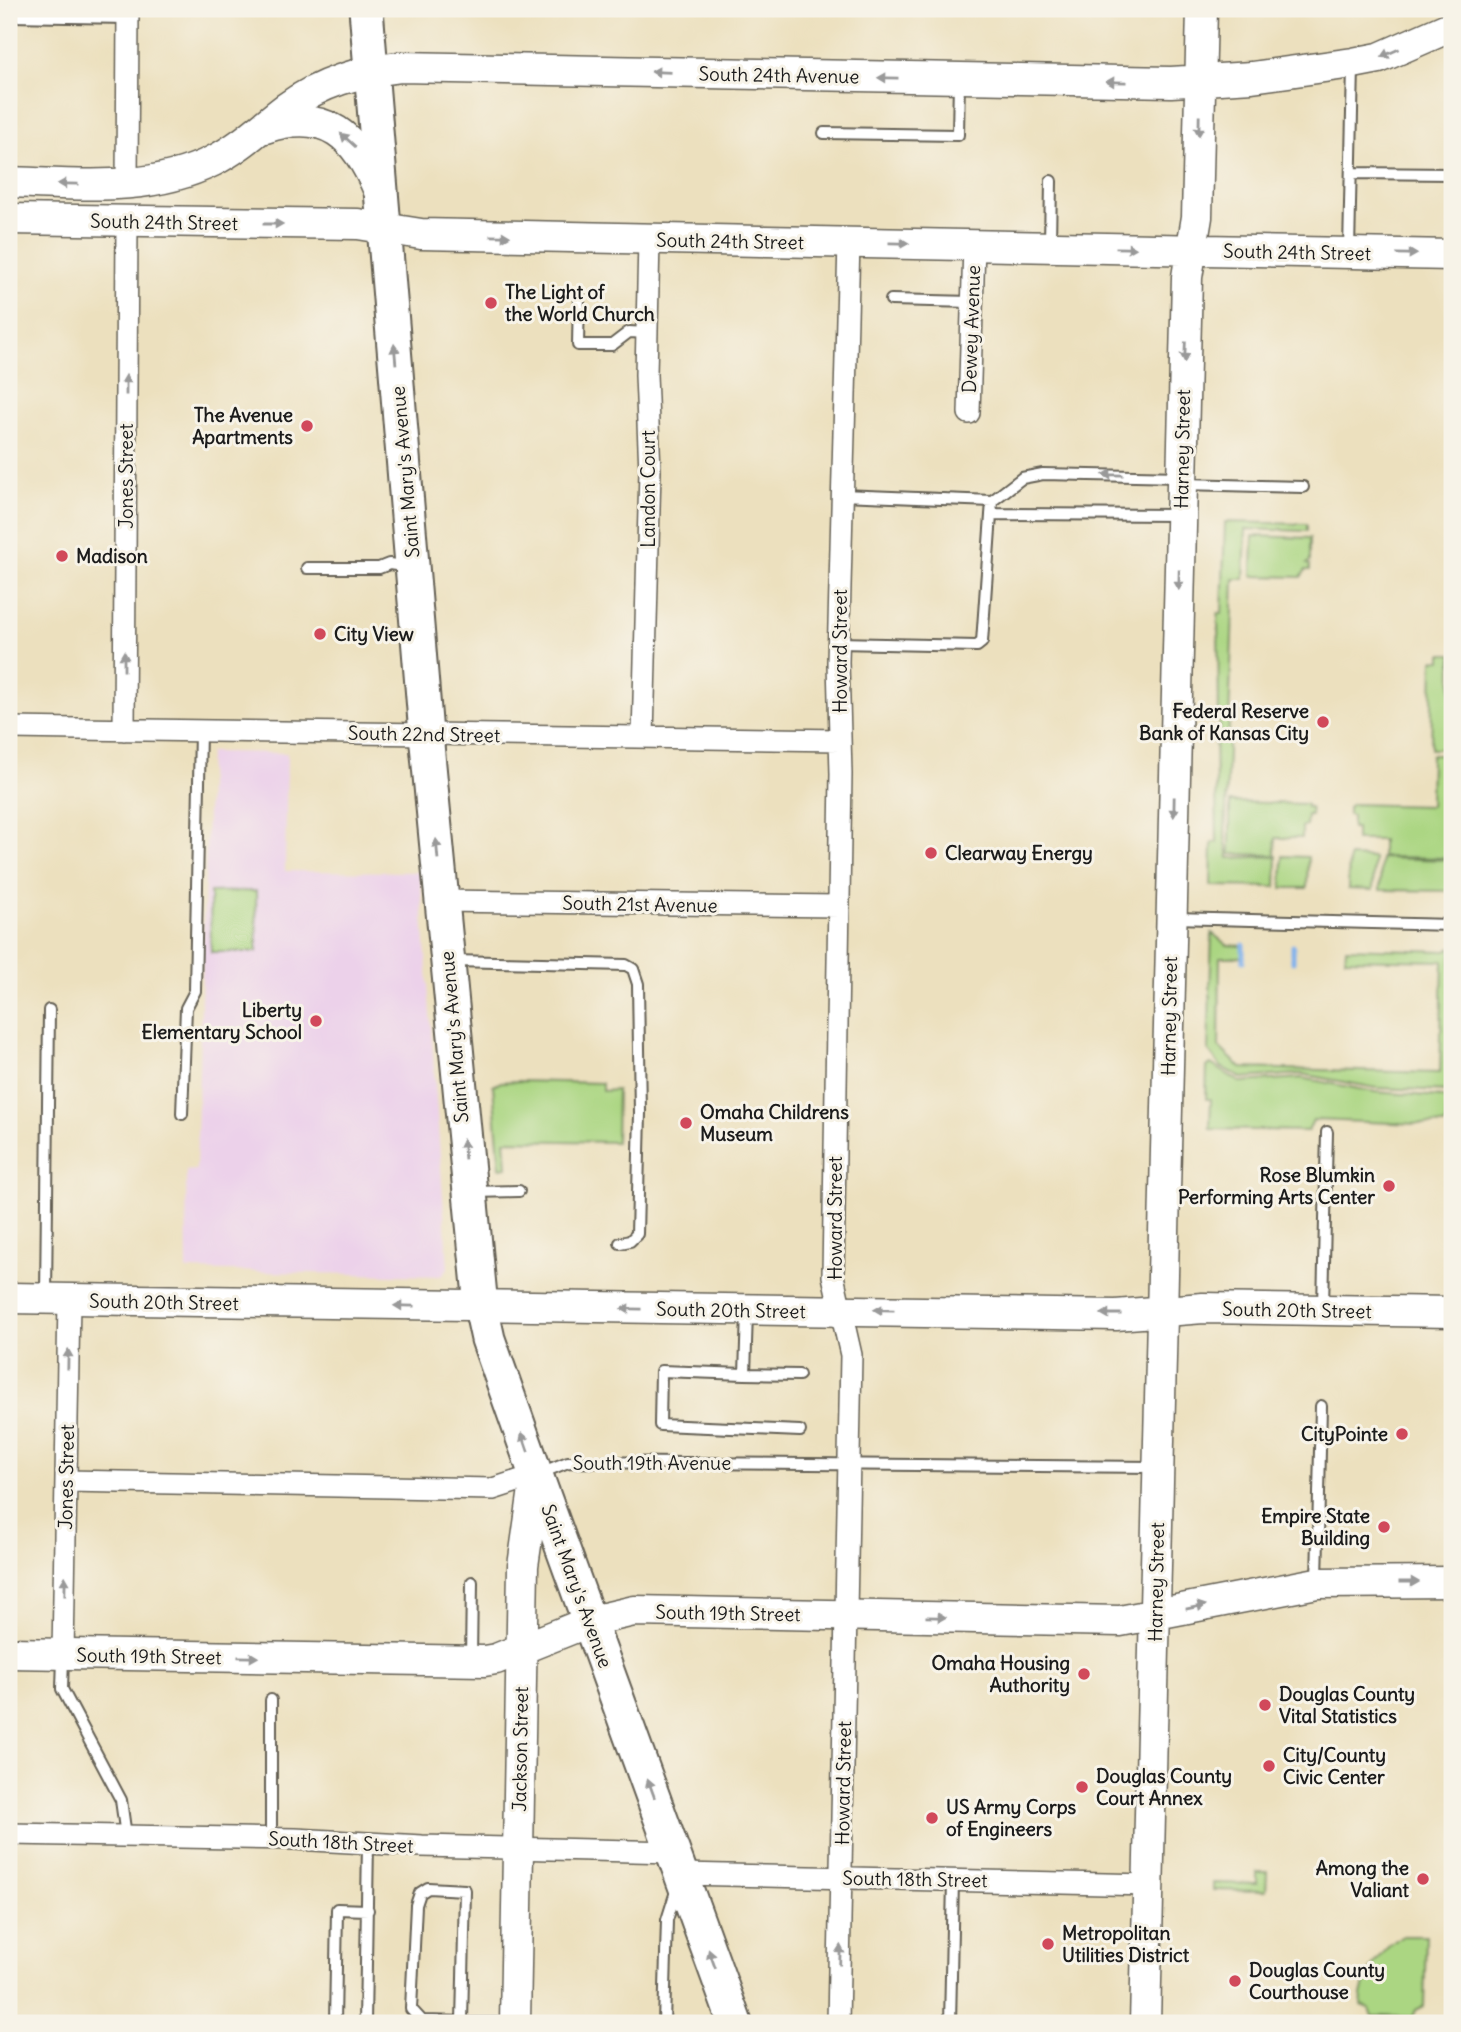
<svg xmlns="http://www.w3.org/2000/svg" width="1461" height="2032" viewBox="0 0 1461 2032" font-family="Delius,sans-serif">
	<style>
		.built { fill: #ecd1ea }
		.green { fill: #abd682; stroke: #64794f; stroke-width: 2 }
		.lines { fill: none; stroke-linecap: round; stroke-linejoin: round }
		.stream { stroke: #81b2ec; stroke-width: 5 }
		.lane-casing { stroke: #656155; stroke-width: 14 }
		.street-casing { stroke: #656155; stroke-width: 24 }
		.secondary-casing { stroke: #656155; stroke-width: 33 }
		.primary-casing { stroke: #656155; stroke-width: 37 }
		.lane { stroke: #fff; stroke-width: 10 }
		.street { stroke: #fff; stroke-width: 21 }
		.secondary { stroke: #fff; stroke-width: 30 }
		.primary { stroke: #fff; stroke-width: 33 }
		.oneway { fill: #999 }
		.poi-dot { fill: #d1495b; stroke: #f7f3e8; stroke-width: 2.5 }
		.labels { text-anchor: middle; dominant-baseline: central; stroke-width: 6; stroke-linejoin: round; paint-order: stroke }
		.street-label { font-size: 19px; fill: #1c1c1c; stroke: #f7f3e8 }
		.poi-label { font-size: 19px; font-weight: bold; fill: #1c1c1c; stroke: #f7f3e8; text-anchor: start }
	</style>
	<rect width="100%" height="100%" fill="#f7f3e8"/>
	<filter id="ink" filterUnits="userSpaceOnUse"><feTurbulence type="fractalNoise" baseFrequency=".0143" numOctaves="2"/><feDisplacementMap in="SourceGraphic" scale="14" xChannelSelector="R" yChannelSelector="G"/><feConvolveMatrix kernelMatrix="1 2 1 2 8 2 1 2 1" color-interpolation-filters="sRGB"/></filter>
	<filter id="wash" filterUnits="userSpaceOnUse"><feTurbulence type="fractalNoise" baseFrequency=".00686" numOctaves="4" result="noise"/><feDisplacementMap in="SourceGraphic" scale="28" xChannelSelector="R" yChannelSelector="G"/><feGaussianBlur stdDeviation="1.57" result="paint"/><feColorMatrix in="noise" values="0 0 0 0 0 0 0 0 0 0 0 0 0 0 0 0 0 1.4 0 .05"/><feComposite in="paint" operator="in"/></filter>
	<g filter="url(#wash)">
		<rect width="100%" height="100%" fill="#ece0be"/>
		<path class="built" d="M209,752l78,1 -2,118 135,1 28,396 -7,8 -254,-6 -1,-99 10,-1z"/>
		<path class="green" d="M1225,522l82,2v7l-61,-2 -2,50h-10l-9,258 4,21 48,-2 -1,31 -65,-1 1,-43 5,-1 -2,-112h4l-1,-117h4z
			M1253,536l57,2v23l-3,3 3,1v5h-4l-5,7 -49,-1z
			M1442,654h10l-1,89 -5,1v5h-15l2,-89h9z
			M1431,755h19l-2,103 -66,-1v-17h-26v-12h-4v-12l-4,-1v-8l4,-3 78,2z
			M1230,802l76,2v3h4l1,8h-4l-1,11 -4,1v11h-26l-1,17 -45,-1z
			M1283,856l25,1 -1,31h-25z
			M1349,857l25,1 -1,32 -25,-1z
			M1381,858l68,2 3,31 -72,-1z
			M256,891l1,61h-46l-1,-60z
			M1212,933l15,12 15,1v11h-22l-1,90 22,21 199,5 3,-112 -98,-2 1,-11 100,3 6,-3 -3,143 -73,-3 -74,-14 -61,4 -20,-11 -13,-17z
			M1211,1064l29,18 62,-4 73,14 67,5 5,4 -1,24 -133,-5 -5,11 -98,-2 1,-30h-5l1,-32z
			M518,1081l84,2v8l15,-1 -1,52 -111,-2 2,27 -7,1 -7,-82 8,-4z
			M1257,1872h10l-1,19 -53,-1v-7l44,1z
			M1401,1936h25l-2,70 -8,4 -3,7 -41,-1 -3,-8 -8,-3c2,-30 16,-51 40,-69z"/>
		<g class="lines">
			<path class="stream" d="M1243,961v-16
				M1293,962v-16"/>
		</g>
	</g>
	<g filter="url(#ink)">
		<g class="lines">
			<g class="lane-casing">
				<path id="lane" d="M9,16l119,2
					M824,133l134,2 1,-56
					M1351,173l101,1
					M1050,244l1,-63
					M1349,250l4,-184
					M579,294l-1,51h34l17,-13 18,1
					M891,300l81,2
					M1183,484l120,3
					M842,495l150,6 30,-23 21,-4 138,3
					M991,514l190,1
					M307,568h72l10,-4 21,3
					M838,643l139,3 5,-4 10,-141
					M1174,918l278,7
					M453,961l173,4 7,4 5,15 2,129 -3,121 -7,7 -10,2
					M182,1114l4,-106 9,-17 5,-260
					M473,1192l46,-1
					M46,1296l3,-286
					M1323,1307l4,-175
					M747,1313l-2,61 54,1
					M745,1374l-84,-3 -1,54 140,6
					M538,1474l30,-12 589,5
					M1317,1581l4,-175
					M63,1657l-1,32 59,111 5,36
					M471,1660l1,-78
					M271,1839v-139
					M462,2022l3,-132 -37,-2 -8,5 -4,12 -5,104 11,12 90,2
					M335,2023l2,-114 31,1
					M365,2023l3,-180
					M664,2023l3,-103 10,-32
					M950,2023l3,-143"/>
			</g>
			<g class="street-casing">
				<path id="street" d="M127,185l1,-176
					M969,413l5,-168
					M9,728l831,12
					M124,730l3,-507
					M643,737l7,-266 -4,-96 3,-135
					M441,901l398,5
					M66,1481l427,8 43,-14
					M63,1655l6,-355
					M9,1834l286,5 127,7 251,6
					M682,1874l467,11
					M838,2023l13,-668 -18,-79 8,-502 -3,-112 11,-420"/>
			</g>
			<g class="secondary-casing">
				<path id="secondary" d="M265,128c62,-21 91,8 114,63
					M9,182c69,2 140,11 204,-21 28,-14 49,-35 73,-53 35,-26 72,-36 114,-41l771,15 81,-5 101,-14 26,-5 73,-32
					M9,219l349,5 63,10 1031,21
					M9,1298l1107,17 87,-7 249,4
					M9,1653l475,8 12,-2 95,-38 43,-10 486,10 197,-38 135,-1
					M515,2023l8,-457 13,-91
					M1145,2023l42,-1746 10,-60 5,-208"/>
			</g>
			<g class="primary-casing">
				<path id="primary" d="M366,9l60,725 55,573 7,32 48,136 199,548"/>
			</g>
			<use href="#lane" class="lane"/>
			<use href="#street" class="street"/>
			<use href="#secondary" class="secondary"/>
			<use href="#primary" class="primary"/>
		</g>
		<defs><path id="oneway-solid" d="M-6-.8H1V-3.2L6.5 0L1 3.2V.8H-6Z" transform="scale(1.75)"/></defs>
		<g class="oneway">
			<use href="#oneway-solid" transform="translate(1390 53) rotate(156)"/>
			<use href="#oneway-solid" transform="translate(661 72) rotate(-178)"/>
			<use href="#oneway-solid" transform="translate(888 78) rotate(-179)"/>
			<use href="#oneway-solid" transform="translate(1116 82) rotate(-179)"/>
			<use href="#oneway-solid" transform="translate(1199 126) rotate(91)"/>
			<use href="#oneway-solid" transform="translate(348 140) rotate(-138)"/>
			<use href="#oneway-solid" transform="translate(68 184) rotate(-179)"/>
			<use href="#oneway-solid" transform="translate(273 224)"/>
			<use href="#oneway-solid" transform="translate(500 236) rotate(1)"/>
			<use href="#oneway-solid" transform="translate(899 243) rotate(1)"/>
			<use href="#oneway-solid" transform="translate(1126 248) rotate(1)"/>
			<use href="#oneway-solid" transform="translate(1407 254) rotate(1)"/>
			<use href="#oneway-solid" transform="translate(1185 352) rotate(92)"/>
			<use href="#oneway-solid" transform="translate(395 354) rotate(-95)"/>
			<use href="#oneway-solid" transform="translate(126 385) rotate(-90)"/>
			<use href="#oneway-solid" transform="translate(1113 475) rotate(-179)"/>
			<use href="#oneway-solid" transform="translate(1179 580) rotate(91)"/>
			<use href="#oneway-solid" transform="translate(124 661) rotate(-90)"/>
			<use href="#oneway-solid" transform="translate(1174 807) rotate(91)"/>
			<use href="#oneway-solid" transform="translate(437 849) rotate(-95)"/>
			<use href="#oneway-solid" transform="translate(464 1149) rotate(-95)"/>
			<use href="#oneway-solid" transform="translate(404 1306) rotate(-179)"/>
			<use href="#oneway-solid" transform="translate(631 1309) rotate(-179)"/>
			<use href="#oneway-solid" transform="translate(884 1310) rotate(-179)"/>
			<use href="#oneway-solid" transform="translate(1111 1314) rotate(180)"/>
			<use href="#oneway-solid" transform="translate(68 1359) rotate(-89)"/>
			<use href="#oneway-solid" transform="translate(525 1442) rotate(-109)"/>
			<use href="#oneway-solid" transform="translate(1409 1582)"/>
			<use href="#oneway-solid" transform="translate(65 1586) rotate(-89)"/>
			<use href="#oneway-solid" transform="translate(1196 1607) rotate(-12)"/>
			<use href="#oneway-solid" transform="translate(936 1617) rotate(1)"/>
			<use href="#oneway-solid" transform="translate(248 1657) rotate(1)"/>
			<use href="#oneway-solid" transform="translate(651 1788) rotate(-110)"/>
			<use href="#oneway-solid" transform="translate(840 1955) rotate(-88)"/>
			<use href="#oneway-solid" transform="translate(712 1959) rotate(-110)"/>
		</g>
	</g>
	<g class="poi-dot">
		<circle cx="491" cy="303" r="7"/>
		<circle cx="307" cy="426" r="7"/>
		<circle cx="62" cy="556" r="7"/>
		<circle cx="320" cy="634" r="7"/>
		<circle cx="1323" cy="722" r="7"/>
		<circle cx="931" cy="853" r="7"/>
		<circle cx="316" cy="1021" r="7"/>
		<circle cx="686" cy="1123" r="7"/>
		<circle cx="1389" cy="1186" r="7"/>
		<circle cx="1402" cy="1434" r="7"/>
		<circle cx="1384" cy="1527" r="7"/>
		<circle cx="1084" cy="1674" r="7"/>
		<circle cx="1265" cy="1705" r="7"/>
		<circle cx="1269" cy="1766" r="7"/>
		<circle cx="1082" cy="1787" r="7"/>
		<circle cx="932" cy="1818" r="7"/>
		<circle cx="1423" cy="1879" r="7"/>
		<circle cx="1048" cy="1944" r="7"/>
		<circle cx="1235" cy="1981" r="7"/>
	</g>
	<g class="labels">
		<g class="street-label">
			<text transform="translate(779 75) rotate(1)">South 24th Avenue</text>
			<text transform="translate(164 222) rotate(1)">South 24th Street</text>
			<text transform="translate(730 241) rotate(1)">South 24th Street</text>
			<text transform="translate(1297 252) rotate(1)">South 24th Street</text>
			<text transform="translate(971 329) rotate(-88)">Dewey Avenue</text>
			<text transform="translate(1182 449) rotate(-89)">Harney Street</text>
			<text transform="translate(405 472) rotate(-95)">Saint Mary's Avenue</text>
			<text transform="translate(126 476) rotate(-90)">Jones Street</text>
			<text transform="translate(648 489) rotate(-90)">Landon Court</text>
			<text transform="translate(840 651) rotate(-90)">Howard Street</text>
			<text transform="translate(424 734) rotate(1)">South 22nd Street</text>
			<text transform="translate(640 904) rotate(1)">South 21st Avenue</text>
			<text transform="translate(1169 1016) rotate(-89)">Harney Street</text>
			<text transform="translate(454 1037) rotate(-95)">Saint Mary's Avenue</text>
			<text transform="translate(835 1218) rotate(-90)">Howard Street</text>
			<text transform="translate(164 1302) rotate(1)">South 20th Street</text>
			<text transform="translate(731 1310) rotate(1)">South 20th Street</text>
			<text transform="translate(1297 1310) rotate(1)">South 20th Street</text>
			<text x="652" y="1463">South 19th Avenue</text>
			<text transform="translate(66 1477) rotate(-89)">Jones Street</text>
			<text transform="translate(1156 1582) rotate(-89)">Harney Street</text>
			<text transform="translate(577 1586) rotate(70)">Saint Mary's Avenue</text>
			<text transform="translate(728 1613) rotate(1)">South 19th Street</text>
			<text transform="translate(149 1656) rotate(1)">South 19th Street</text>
			<text transform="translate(520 1749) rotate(-89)">Jackson Street</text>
			<text transform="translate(843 1783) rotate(-89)">Howard Street</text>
			<text transform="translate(341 1842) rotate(3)">South 18th Street</text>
			<text transform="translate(915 1879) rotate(1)">South 18th Street</text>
		</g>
		<g class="poi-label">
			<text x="505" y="292">The Light of<tspan x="505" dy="22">the World Church</tspan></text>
			<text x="293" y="415" text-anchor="end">The Avenue<tspan x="293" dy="22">Apartments</tspan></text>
			<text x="76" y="556">Madison</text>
			<text x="334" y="634">City View</text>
			<text x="1309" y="711" text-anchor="end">Federal Reserve<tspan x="1309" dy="22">Bank of Kansas City</tspan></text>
			<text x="945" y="853">Clearway Energy</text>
			<text x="302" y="1010" text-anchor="end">Liberty<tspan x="302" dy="22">Elementary School</tspan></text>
			<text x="700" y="1112">Omaha Childrens<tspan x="700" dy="22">Museum</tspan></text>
			<text x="1375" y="1175" text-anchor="end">Rose Blumkin<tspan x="1375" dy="22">Performing Arts Center</tspan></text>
			<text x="1388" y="1434" text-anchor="end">CityPointe</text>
			<text x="1370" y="1516" text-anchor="end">Empire State<tspan x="1370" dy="22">Building</tspan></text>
			<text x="1070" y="1663" text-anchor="end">Omaha Housing<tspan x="1070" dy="22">Authority</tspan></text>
			<text x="1279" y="1694">Douglas County<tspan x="1279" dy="22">Vital Statistics</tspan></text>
			<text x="1283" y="1755">City/County<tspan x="1283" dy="22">Civic Center</tspan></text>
			<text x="1096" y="1776">Douglas County<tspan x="1096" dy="22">Court Annex</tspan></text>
			<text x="946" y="1807">US Army Corps<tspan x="946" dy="22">of Engineers</tspan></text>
			<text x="1409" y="1868" text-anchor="end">Among the<tspan x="1409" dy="22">Valiant</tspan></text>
			<text x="1062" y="1933">Metropolitan<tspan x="1062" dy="22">Utilities District</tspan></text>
			<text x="1249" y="1970">Douglas County<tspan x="1249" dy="22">Courthouse</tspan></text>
		</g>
	</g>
	<rect width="1461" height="2032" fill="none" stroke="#f7f3e8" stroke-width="35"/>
</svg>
